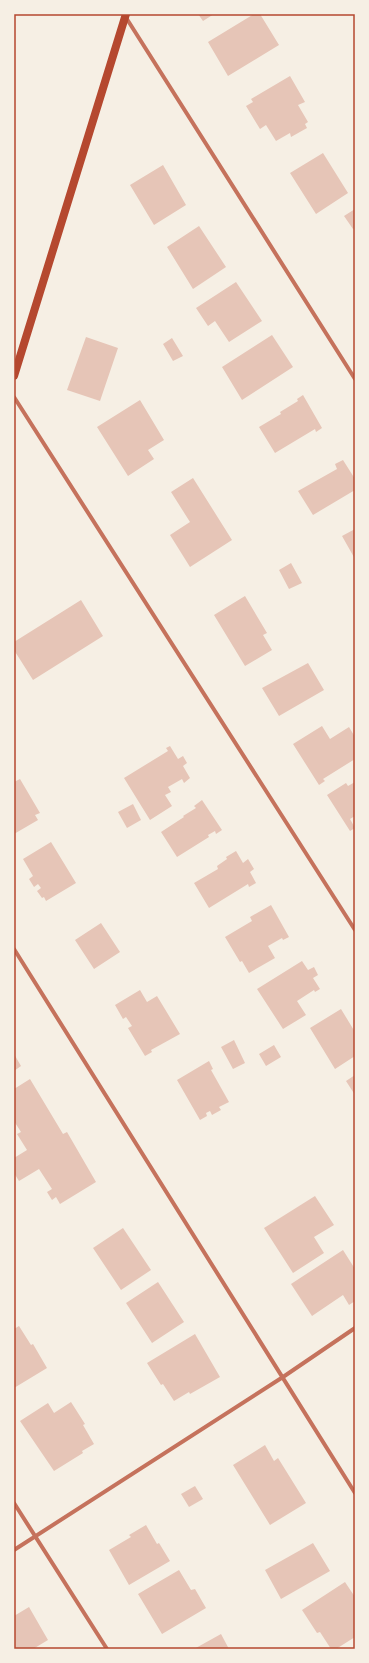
<svg xmlns="http://www.w3.org/2000/svg" width="369" height="1663" viewBox="0 0 369 1663" font-family="Karla,sans-serif">
	<style>
		.building { fill: #e6c5b7 }
		.lines { fill: none; stroke-linecap: round; stroke-linejoin: round }
		.minor { stroke: #c5725c; stroke-width: 4 }
		.secondary { stroke: #b5482f; stroke-width: 8 }
		.neatline { fill: none; stroke: #b5482f; stroke-width: 1.5 }
	</style>
	<rect width="100%" height="100%" fill="#f6efe4"/>
	<path class="building" d="M198,14h16l-11,7z
		M254,14h6l19,31 -51,31 -20,-34z
		M290,76l15,26 -7,3 10,17 -3,2 2,4 -16,9 -1,-4 -14,8 -10,-16 -6,4 -14,-23 7,-4 -2,-3z
		M323,153l25,40 -32,21 -26,-41z
		M163,165l23,40 -32,20 -24,-40z
		M355,209v19l-2,1 -9,-13z
		M199,226l27,41 -33,22 -26,-42z
		M236,282l26,39 -33,21 -14,-21 -7,5 -12,-18z
		M272,335l21,32 -51,33 -20,-33z
		M86,337l32,11 -18,53 -33,-11z
		M172,338l11,18 -10,5 -10,-17z
		M303,395l19,33 -6,4 -1,-3 -40,24 -16,-26 22,-13 -1,-2 18,-11 -1,-2z
		M140,400l24,40 -16,10 6,9 -26,17 -31,-49z
		M343,460l12,19v11l-42,25 -15,-24 39,-22 -2,-5z
		M193,478l39,62 -42,27 -20,-32 20,-13 -19,-30z
		M355,529v30l-13,-23z
		M291,563l11,20 -13,6 -10,-19z
		M245,596l22,37 -4,2 9,15 -27,16 -31,-51z
		M81,600l22,36 -70,44 -19,-30v-8z
		M308,663l16,27 -45,26 -17,-28z
		M322,726l8,13 19,-12 6,10v22l-32,20 2,2 -6,4 -26,-41z
		M170,746l8,13 5,-3 4,7 -4,3 7,12 -6,5 -2,-4 -14,8 3,5 -6,3 7,11 -22,14 -26,-42 44,-27 -2,-3z
		M20,779l20,34 -5,2 3,5 -24,14v-52z
		M355,782v34l-5,3 5,9 -5,3 -23,-36 19,-12 2,3z
		M202,800l20,30 -6,4 -1,-3 -7,4 1,2 -32,20 -16,-25 23,-15 -1,-1 13,-8 -2,-2z
		M133,804l8,16 -14,8 -9,-16z
		M51,842l25,41 -30,18 -2,-4 -2,1 -5,-7 4,-3 -3,-4 -4,3 -5,-8 4,-3 -10,-17z
		M236,851l7,12 5,-4 6,10 -4,3 6,11 -7,4 -1,-3 -39,24 -15,-25 24,-14 -1,-3 10,-7 -1,-2z
		M271,905l18,32 -6,3 -1,-2 -14,8 7,12 -26,15 -7,-12 -2,1 -15,-25 27,-16 -2,-4z
		M101,923l19,29 -26,17 -19,-29z
		M302,961l6,9 6,-3 4,8 -5,3 7,11 -5,3 -1,-2 -17,11 9,14 -23,14 -26,-40z
		M140,990l7,12 10,-6 23,38 -29,16 1,2 -7,4 -17,-28 4,-2 -6,-9 -3,2 -8,-14z
		M341,1009l14,23v24l-20,13 -25,-41z
		M234,1040l11,23 -12,6 -12,-22z
		M274,1045l7,12 -15,9 -7,-12z
		M14,1054l7,12 -7,5z
		M209,1061l4,8 -2,1 18,32 -10,5 2,3 -9,5 -2,-4 -4,2 1,3 -7,4 -23,-40z
		M355,1075v20l-9,-14z
		M30,1079l33,55 4,-2 29,50 -36,22 -4,-7 -4,3 -5,-8 5,-3 -13,-20 -20,12 -5,-8v-15l13,-8 -10,-16 4,-2 -7,-11v-32z
		M315,1196l19,29 -20,12 10,16 -31,20 -29,-45z
		M123,1228l28,42 -30,20 -28,-42z
		M343,1250l12,19v32l-6,4 -6,-10 -31,21 -21,-32z
		M158,1282l26,40 -32,21 -26,-40z
		M19,1326l12,19 2,-1 14,24 -33,20v-59z
		M195,1334l25,43 -30,17 -1,-2 -15,9 -11,-17 -2,1 -14,-22z
		M71,1402l14,22 -2,1 11,19 -12,7 1,2 -29,18 -34,-50 28,-18 6,10z
		M265,1445l9,16 4,-3 28,45 -36,22 -37,-60z
		M195,1486l8,13 -14,8 -8,-13z
		M146,1525l11,19 2,-1 11,18 -41,24 -20,-35 22,-13 -2,-2z
		M313,1543l17,28 -49,28 -16,-29z
		M179,1570l12,20 4,-1 11,19 -44,26 -24,-40z
		M345,1582l10,15v40l-19,12h-5l-11,-17 -3,1 -15,-23z
		M29,1607l19,33 -15,9h-19v-33z
		M221,1634l8,15h-35z"/>
	<g class="lines">
		<path class="minor" d="M125,16l230,363
			M14,397l341,533
			M14,949l341,544
			M14,1503l93,146
			M14,1550l269,-173 72,-49"/>
		<path class="secondary" d="M14,376l112,-362"/>
	</g>
	<rect width="369" height="1663" fill="none" stroke="#f6efe4" stroke-width="30"/>
	<rect x="15" y="15" width="339" height="1633" class="neatline"/>
</svg>
